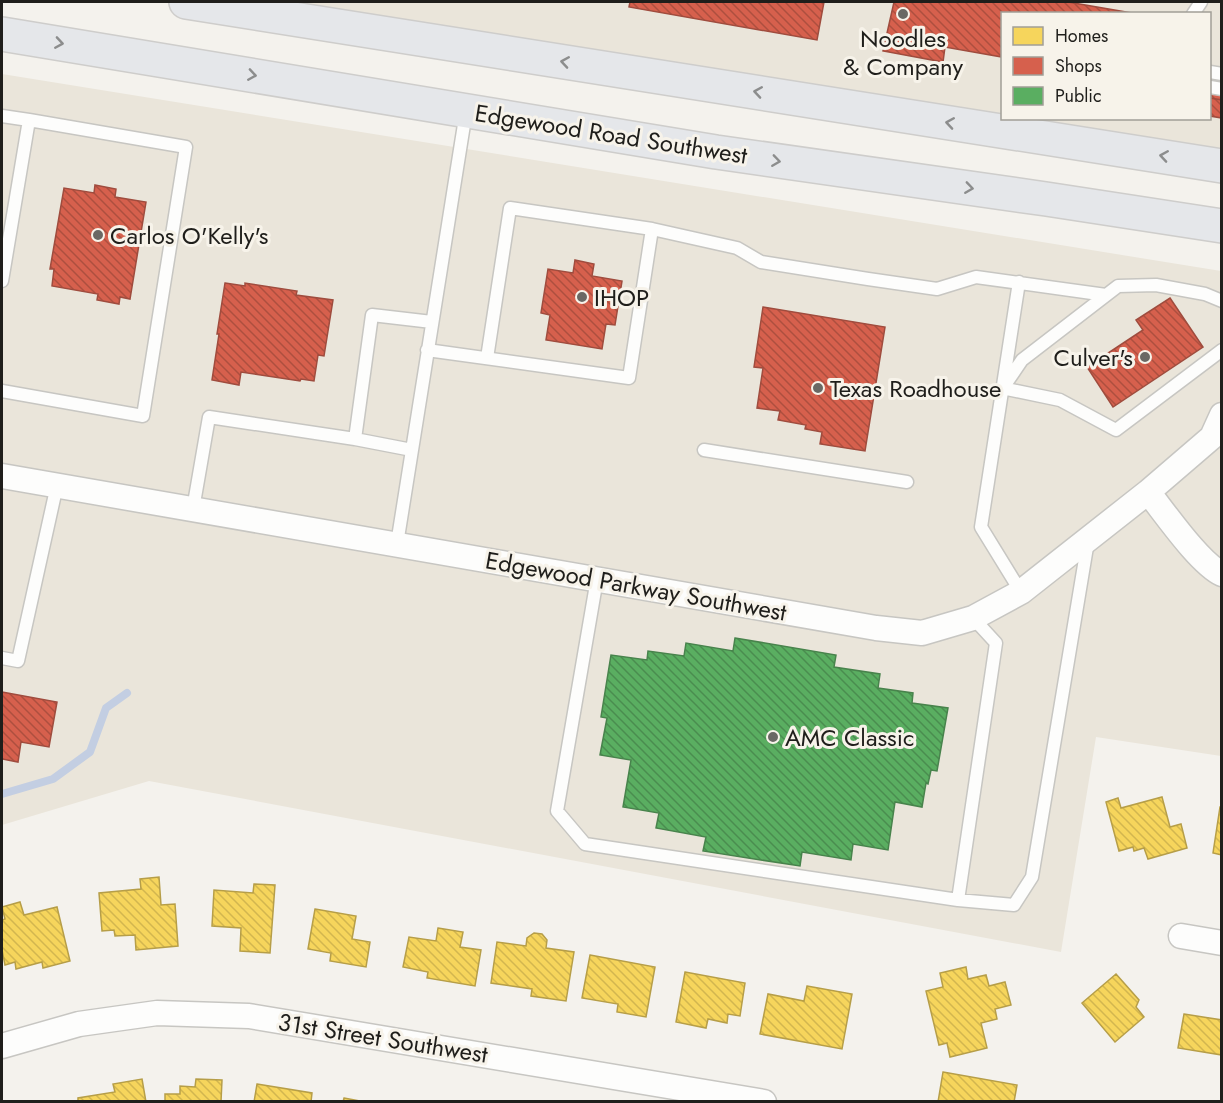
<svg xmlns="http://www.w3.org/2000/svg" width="1223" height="1103" viewBox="0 0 1223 1103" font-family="Jost,sans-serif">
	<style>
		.built { fill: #eae5da }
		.homes { fill: url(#homes-back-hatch); stroke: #b69e48; stroke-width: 1.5 }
		.shops { fill: url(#shops-back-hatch); stroke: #9f4c3e; stroke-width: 1.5 }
		.public { fill: url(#public-back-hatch); stroke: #48834c; stroke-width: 1.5 }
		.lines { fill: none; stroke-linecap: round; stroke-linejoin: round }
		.stream { stroke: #c3cee2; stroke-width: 8 }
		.service-casing { stroke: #c7c6c2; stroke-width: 15 }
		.minor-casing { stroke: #c7c6c2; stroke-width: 27 }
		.primary-casing { stroke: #cecdcb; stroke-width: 36 }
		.service { stroke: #fdfdfc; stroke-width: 12 }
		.minor { stroke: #fdfdfc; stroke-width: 24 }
		.primary { stroke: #e5e7ea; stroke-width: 33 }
		.oneway { stroke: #8c8d8d }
		.poi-dot { fill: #6a6864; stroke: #f7f3ea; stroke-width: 2 }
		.labels { text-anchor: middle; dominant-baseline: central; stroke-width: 6; stroke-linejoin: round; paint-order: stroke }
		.poi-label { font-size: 24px; fill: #1f1e1b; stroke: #f7f3ea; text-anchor: start }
		.street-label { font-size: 24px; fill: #1f1e1b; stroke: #f7f3ea }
	</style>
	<defs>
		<pattern id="homes-back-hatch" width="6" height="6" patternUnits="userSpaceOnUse" patternTransform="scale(1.5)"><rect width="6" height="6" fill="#f6d55c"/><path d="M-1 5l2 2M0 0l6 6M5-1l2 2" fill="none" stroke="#d2b64f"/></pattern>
		<pattern id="shops-back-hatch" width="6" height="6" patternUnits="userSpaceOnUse" patternTransform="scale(1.5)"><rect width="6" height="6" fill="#d6604d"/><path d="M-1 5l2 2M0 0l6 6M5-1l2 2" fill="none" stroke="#ad4f3f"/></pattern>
		<pattern id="public-back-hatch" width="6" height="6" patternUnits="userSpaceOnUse" patternTransform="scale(1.5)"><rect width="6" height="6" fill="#5aae61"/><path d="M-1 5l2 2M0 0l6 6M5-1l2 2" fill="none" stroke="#4a8d4f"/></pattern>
	</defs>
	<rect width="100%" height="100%" fill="#f4f2ed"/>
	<path class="built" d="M289,2h932v147l-194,-30 183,-1v-104h-208v101z
		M2,74l1219,197v485l-125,-19 -35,215 -912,-171 -147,44z"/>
	<path class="homes" d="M1162,797l8,30 11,-3 6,24 -39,11 -4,-11 -10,3 -1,-4 -14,4 -13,-49 12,-4 3,10z
		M1220,807h2v48l-9,-2z
		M159,877l2,28 14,-1 3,42 -42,4 -1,-15 -20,1 -1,-6 -12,1 -3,-38 42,-4 -1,-10z
		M254,884l21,1 -5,68 -30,-2 1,-23 -29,-2 2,-36 39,3z
		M20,902l4,13 33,-8 13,54 -27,7 -1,-6 -26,7 -1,-7 -10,3 -3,-15v-30l3,-1 -3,-12z
		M315,909l41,7 -4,23 18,3 -4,25 -36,-6 1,-8 -23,-4z
		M438,928l25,4 -3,15 21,3 -6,36 -48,-8 1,-6 -25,-5 6,-30 27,4z
		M534,933l8,1 5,6 -1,8 28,4 -8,49 -35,-5 1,-7 -41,-6 6,-41 29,4 1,-8z
		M590,955l65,12 -9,50 -29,-5 1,-8 -36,-6z
		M966,967l2,12 18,-4 3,11 16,-4 6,23 -16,4 2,10 -16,4 6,25 -37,9 -3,-14 -8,2 -13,-54 17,-4 -3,-14z
		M685,972l60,11 -5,33 -12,-2 -1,9 -19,-4 -2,9 -30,-6z
		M1116,974l23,26 -3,7 8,10 -29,25 -33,-39z
		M807,986l45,8 -10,55 -82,-15 8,-40 36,7z
		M1184,1014l38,6v35l-44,-7z
		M943,1072l74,13 -3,17h-76z
		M142,1079l4,23h-68v-4l37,-6 -2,-8z
		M196,1079l26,1 -1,22h-56v-8h15v-8l15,1z
		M257,1084l55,9 -1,9h-57z
		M344,1098l21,4h-22z"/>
	<path class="shops" d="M630,2h194l-7,38 -188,-33z
		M894,2h174l64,11 -130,1v43l-57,-10 -2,15 -60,-11z
		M1213,78l9,1v21l-12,-2z
		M1210,98l12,2v18l-12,-2z
		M95,185l21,4 -1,8 31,5 -16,97 -10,-2 -1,7 -22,-4 1,-6 -46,-8 2,-17h-4l14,-81 30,5z
		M575,260l19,4 -2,12 30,5 -7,44 -9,-1 -4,25 -56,-9 4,-25 -9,-2 7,-44 25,4z
		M225,283l20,3v-3l52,8 -1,4 37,5 -9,56 -6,-1 -4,26 -13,-2 -1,2 -59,-9 -2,13 -27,-5 7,-46h-2z
		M1170,298l33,49 -90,60 -26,-40 56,-37 -7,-10z
		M763,307l122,20 -20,124 -45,-7 2,-12 -17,-3 1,-4 -28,-5 2,-9 -23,-3 6,-40 -9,-1z
		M2,692l55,10 -8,45 -28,-5 -3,20 -16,-3z"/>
	<path class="public" d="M735,638l101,17 -2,12 46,7 -2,14 35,5 -1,10 36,5 -11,63 -6,-1 -3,14 -2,-1 -4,24 -27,-5 -7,48 -35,-6 -2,16 -49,-8 -2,14 -97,-15 3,-14 -50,-9 3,-15 -36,-6 8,-47 -31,-5 7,-37 -6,-1 10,-62 36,5 1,-9 36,5 2,-13 47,8z"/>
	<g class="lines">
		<path class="stream" d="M2,794l51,-15 37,-27 16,-44 21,-15"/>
		<g class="service-casing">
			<path id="service" d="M1193,14l8,-12
				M1210,72l12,2
				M1210,87l12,2
				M2,116l27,4
				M652,229l85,19 24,14 107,17 69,10 39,-12 130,18
				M2,281l27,-161 157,27 -43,269 -141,-25
				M1019,282l-38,245 40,65
				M427,350l202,28 23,-149 -142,-21 -23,150
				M1005,385l17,-25 96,-74 38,-1 49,9 17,7
				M1002,388l58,12 56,30 106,-80
				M412,450l-57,-11 17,-124 60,7
				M704,450l203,32
				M193,509l16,-92 146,22
				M397,544l69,-432
				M597,579l-40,232 28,33 373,56 38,-257 -23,-25
				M2,658l16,3 39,-176
				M958,900l56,5 18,-28 56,-336"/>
		</g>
		<g class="minor-casing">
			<path id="minor" d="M2,476l874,152 46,5 51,-15 48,-26 127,-100 64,-55 10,-22
				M1148,492c17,21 51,71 74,82
				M1181,936l41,7
				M2,1046l77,-22 78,-11 92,3 515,86"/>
		</g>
		<g class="primary-casing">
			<path id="primary" d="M186,2l1036,164
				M2,34l714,118 330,47 176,27"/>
		</g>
		<use href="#service" class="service"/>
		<use href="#minor" class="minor"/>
		<use href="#primary" class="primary"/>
	</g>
	<defs><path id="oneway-chevron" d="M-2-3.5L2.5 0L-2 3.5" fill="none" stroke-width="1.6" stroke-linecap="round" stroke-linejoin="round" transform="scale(1.5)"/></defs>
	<g class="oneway">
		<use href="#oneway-chevron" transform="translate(59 43) rotate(9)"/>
		<use href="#oneway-chevron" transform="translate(565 62) rotate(-171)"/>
		<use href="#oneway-chevron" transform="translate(252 75) rotate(9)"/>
		<use href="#oneway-chevron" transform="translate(758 92) rotate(-171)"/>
		<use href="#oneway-chevron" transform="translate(950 123) rotate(-171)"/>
		<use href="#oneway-chevron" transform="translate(1164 156) rotate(-171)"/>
		<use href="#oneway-chevron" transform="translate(776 161) rotate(8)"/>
		<use href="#oneway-chevron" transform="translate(969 188) rotate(8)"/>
	</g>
	<g class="poi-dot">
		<circle cx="903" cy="14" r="6"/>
		<circle cx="98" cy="235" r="6"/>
		<circle cx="582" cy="297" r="6"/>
		<circle cx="1145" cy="357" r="6"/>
		<circle cx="818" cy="388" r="6"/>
		<circle cx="773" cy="737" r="6"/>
	</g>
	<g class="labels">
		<g class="poi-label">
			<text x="903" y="38" text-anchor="middle">Noodles<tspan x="903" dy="28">&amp; Company</tspan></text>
			<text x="110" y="235">Carlos O'Kelly's</text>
			<text x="594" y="297">IHOP</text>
			<text x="1133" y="357" text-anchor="end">Culver's</text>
			<text x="830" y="388">Texas Roadhouse</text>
			<text x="785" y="737">AMC Classic</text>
		</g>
		<g class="street-label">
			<text transform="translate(611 134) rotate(9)">Edgewood Road Southwest</text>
			<text transform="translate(636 586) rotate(10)">Edgewood Parkway Southwest</text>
			<text transform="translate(383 1038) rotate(9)">31st Street Southwest</text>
		</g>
	</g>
	<rect width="1223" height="1103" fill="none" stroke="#1f1e1b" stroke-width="6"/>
	<rect x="1001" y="12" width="210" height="108" fill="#f7f3ea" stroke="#a19e97" stroke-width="1.5"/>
	<rect x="1013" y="27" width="30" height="18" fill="#f6d55c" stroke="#a19e97" stroke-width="1.5"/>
	<text x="1055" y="42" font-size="18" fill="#1f1e1b">Homes</text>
	<rect x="1013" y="57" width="30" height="18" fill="#d6604d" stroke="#a19e97" stroke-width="1.5"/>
	<text x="1055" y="72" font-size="18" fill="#1f1e1b">Shops</text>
	<rect x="1013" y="87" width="30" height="18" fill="#5aae61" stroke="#a19e97" stroke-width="1.5"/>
	<text x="1055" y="102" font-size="18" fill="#1f1e1b">Public</text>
</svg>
